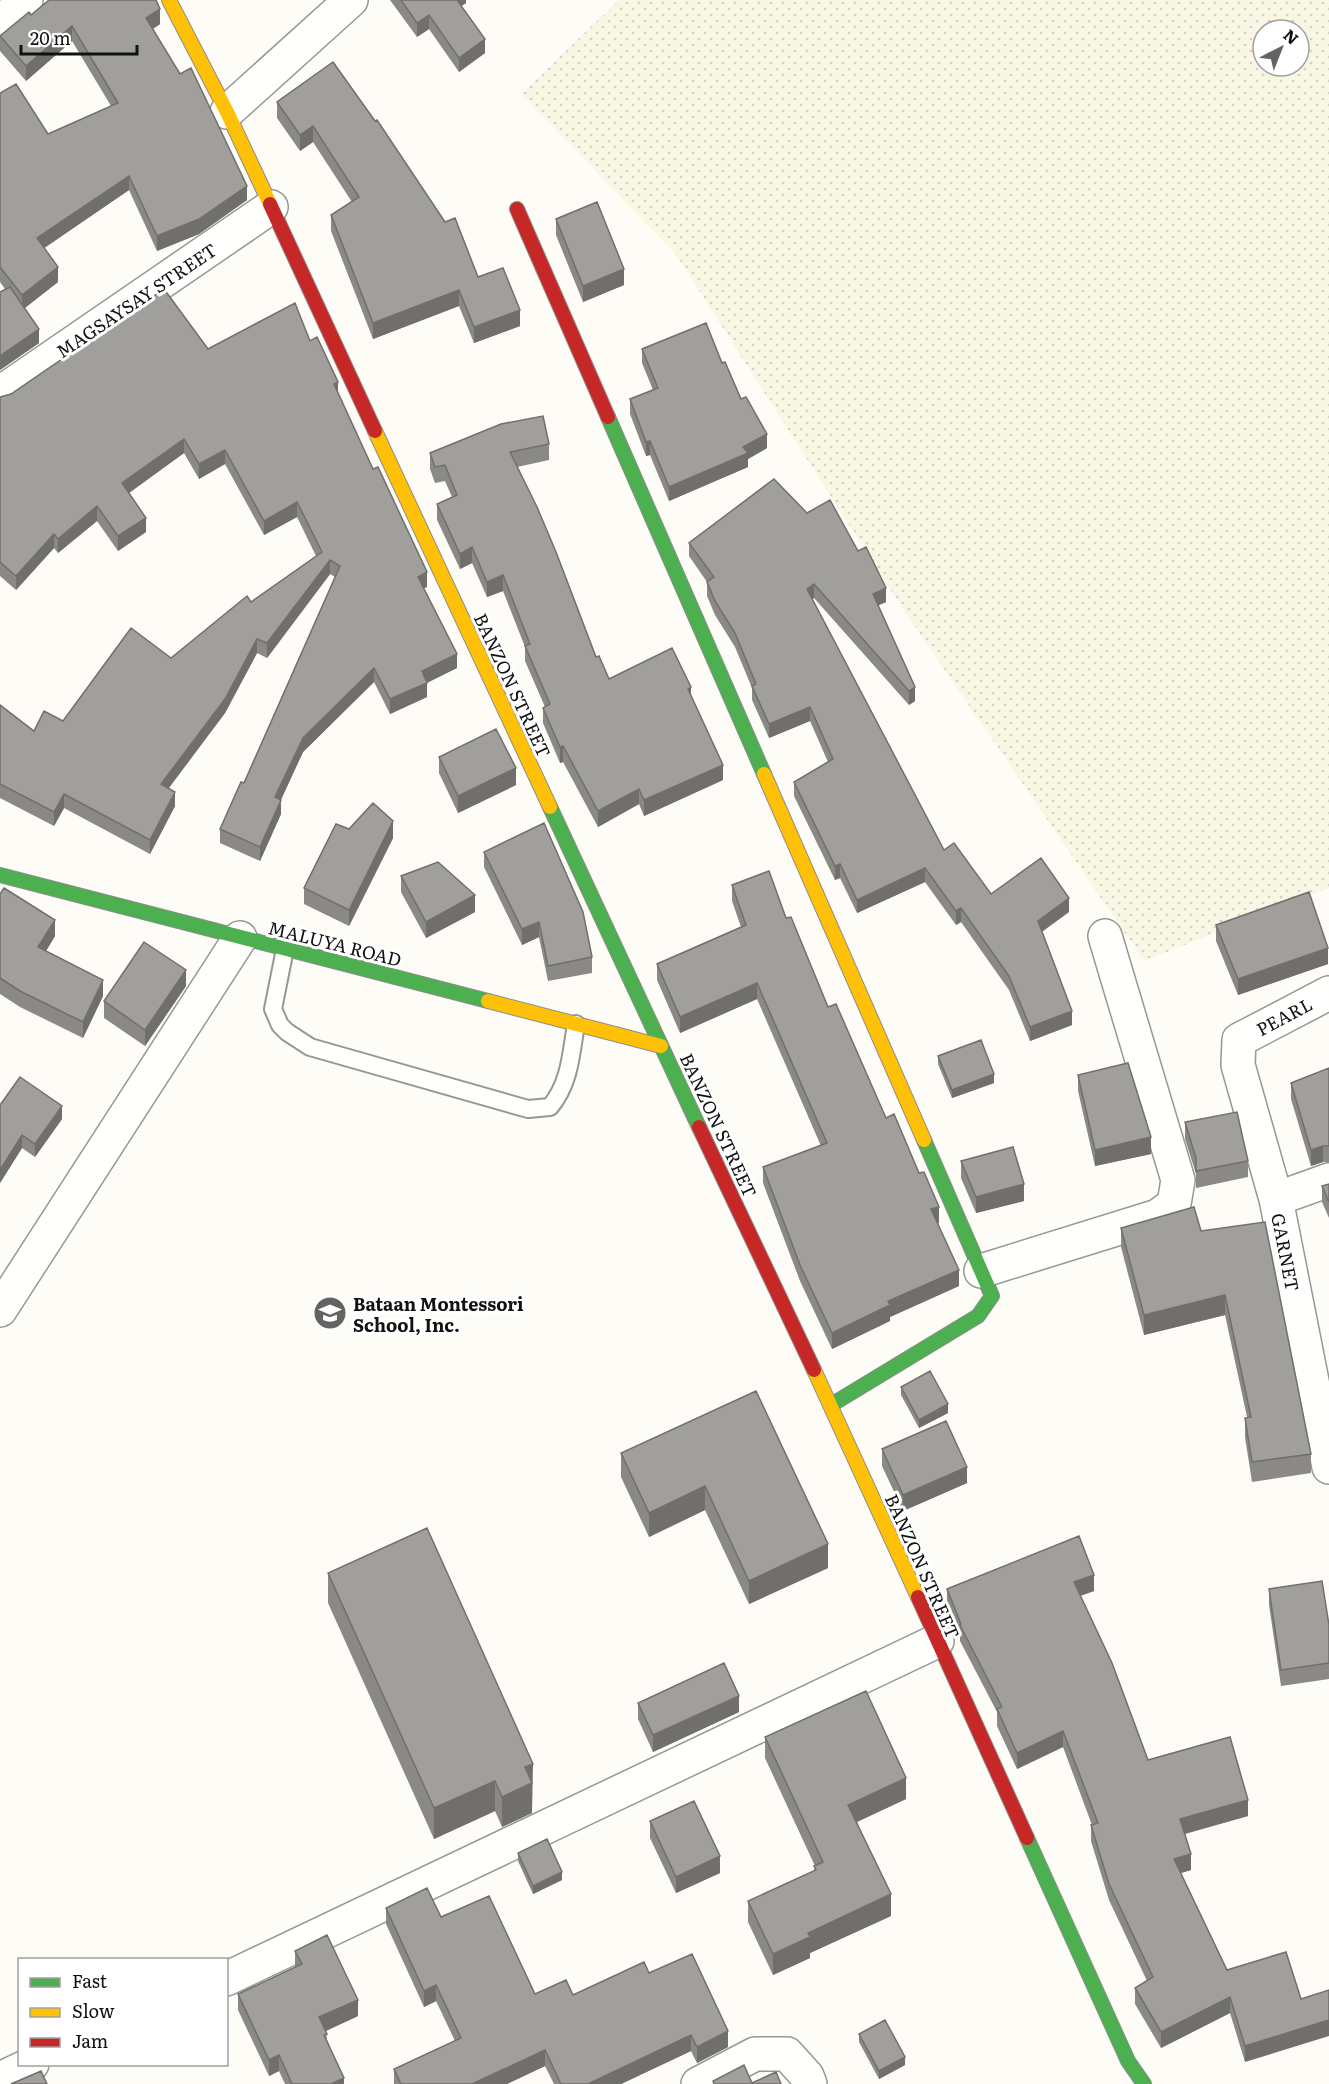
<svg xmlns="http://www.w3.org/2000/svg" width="1329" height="2084" viewBox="0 0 1329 2084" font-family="Literata,serif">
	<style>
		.farmland { fill: url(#farmland-dots); fill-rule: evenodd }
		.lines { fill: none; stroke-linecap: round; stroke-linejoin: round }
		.lane-casing { stroke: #979795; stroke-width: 20 }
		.street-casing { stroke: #979795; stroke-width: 36 }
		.fast-casing { stroke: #8e8d8b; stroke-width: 16 }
		.slow-casing { stroke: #8e8d8b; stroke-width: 16 }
		.jam-casing { stroke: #8e8d8b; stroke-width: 16 }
		.lane { stroke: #fffffe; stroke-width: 16 }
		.street { stroke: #fffffe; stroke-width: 33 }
		.fast { stroke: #4caf50; stroke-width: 14 }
		.slow { stroke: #ffc107; stroke-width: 14 }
		.jam { stroke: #c62828; stroke-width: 14 }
		.wall { fill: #8a8986 }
		.shaded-wall { fill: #716f6d }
		.building { fill: #a19f9c; stroke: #716f6d; stroke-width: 1.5 }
		.labels { text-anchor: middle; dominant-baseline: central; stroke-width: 6; stroke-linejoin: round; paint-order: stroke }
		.street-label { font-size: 18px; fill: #111; stroke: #fff }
		.poi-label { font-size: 18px; font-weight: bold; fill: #111; stroke: #fff; text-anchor: start }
	</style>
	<defs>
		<pattern id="farmland-dots" width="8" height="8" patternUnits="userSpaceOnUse" patternTransform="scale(1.5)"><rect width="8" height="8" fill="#f9f7e4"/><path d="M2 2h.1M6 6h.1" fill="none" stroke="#d4d3c3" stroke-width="1.8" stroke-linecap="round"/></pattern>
	</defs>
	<rect width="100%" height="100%" fill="#fdfcf7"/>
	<path class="farmland" d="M619,0h710v888l-185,73 -243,-355 -226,-353 -154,-159zM1263,30h36v36h-36z"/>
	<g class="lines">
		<g class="lane-casing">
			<path id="lane" d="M285,949l-12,60 7,16 7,7 23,15 218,62 22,-2c20,-24 21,-53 26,-83"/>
		</g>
		<g class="street-casing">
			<path id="street" d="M0,23l26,-23
				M227,112l124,-112
				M0,393l271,-186
				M1329,993l-90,47 -1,25 38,134 53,268
				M1276,1199l53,-19
				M981,1271l177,-55 16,-12 4,-24 -73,-244
				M0,1310l240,-372
				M226,1979l711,-338
				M0,2079l32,-15
				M698,2084l57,-30h32l20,22 3,8"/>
		</g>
		<g class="fast-casing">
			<path id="fast" d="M608,417l156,357
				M550,807l149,320
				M0,875l488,126
				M831,1405l147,-89 14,-20 -68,-156
				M1027,1838l101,223 16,23"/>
		</g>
		<g class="slow-casing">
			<path id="slow" d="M169,0l58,112 43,92
				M375,431l175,376
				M764,774l160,366
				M488,1001l173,45
				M814,1370l104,227"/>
		</g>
		<g class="jam-casing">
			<path id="jam" d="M270,204l105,227
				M517,209l91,208
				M699,1127l115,243
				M918,1597l109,241"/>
		</g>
		<use href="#lane" class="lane"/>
		<use href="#street" class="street"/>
		<use href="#fast" class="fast"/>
		<use href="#slow" class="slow"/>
		<use href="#jam" class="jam"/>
	</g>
	<path class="wall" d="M390,0h76v3l-5,3 24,47 -26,19 -30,-43 -12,8z
		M31,15l129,9 -7,5 94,171 -48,34 -42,17 -28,-61 -85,58 14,34 -33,26 14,35 -39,27v-78l5,-3 -5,-7v-189l48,41 63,-28 -39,-65 -46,40 -26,-30v-15z
		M333,62l145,215 42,49 -46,17 -15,-37 -86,33 -42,-108v-16l21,-13 -39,-60 -13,9 -23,-33v-16z
		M556,219l68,66 -41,17 -27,-67z
		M310,341l28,52 89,194 -4,1 34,80 -30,14v15l-37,17 -16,-32 -71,70 -22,48v14l-21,47 -40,-18v-14l24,-46 91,-206 -5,-3 -63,84 -10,-5 -32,60 -56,75 6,18 -25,48 -86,-46 -10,18 -54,-28v-93l34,26 29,-10 108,-63 145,-102 -19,-39 -33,18 -39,-71 -26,15 -15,-26 -55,40 17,39 -28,19 -21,-30 -39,32 -4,-5 -38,42 -16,-14v-179l208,-48z
		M642,349l80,14 45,85 -19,11v8l-79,34 -19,-46 -4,1 -16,-42v-15l23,-9 -11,-27z
		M549,444v16l-32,7 79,190 13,22 82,18 32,83 -79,36 -5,-12 -41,23 -35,-65 -3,1 -17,-40v-15l2,-1 -20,-46v-14l-22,-56 -16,6 -15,-34 -12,6 -23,-49v-16l15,-7 -7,-16 -10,2 -5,-14v-16z
		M689,543l197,59 -8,3 37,96 -6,4 -95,-107 -2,2 132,250 47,44 78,18 -27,20 30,93 -42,16 -21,-51 -48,-68 -5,3 -31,-43 -68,31 -17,-35 -5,2 -41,-84v-14l34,-20 -18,-41 -41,17 -17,-38v-12l-17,-41 -20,-32 -8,-19v-14l-18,-26z
		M439,757l77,28 -58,28 -19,-40z
		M349,829l44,9 -44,88 -45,-22v-16z
		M484,852l108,105v16l-44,8 -9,-44 -17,8 -38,-78z
		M401,876l74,36 -49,26 -25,-46z
		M732,885l54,33 42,89 111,216h-1l21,63 -69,31v4l-58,28 -32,-68 -37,-98v-16l58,-21 -64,-147 -77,34 -23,-53v-16l84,-37 -9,-26z
		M0,894l55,42 -9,15 57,45 -20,42 -63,-31 -20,-13z
		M1216,925l112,39 -90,31 -22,-54z
		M186,986l-41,60 -41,-28v-17z
		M938,1056l56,27 -42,15 -14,-34z
		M1329,1068v94h-6l-12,4 -20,-67v-16z
		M1078,1075l73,79 -56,12 -17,-75z
		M0,1105l62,14 -27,38 -13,-9 -22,35z
		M1185,1122l63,39v16l-52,11v-14l-11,-35z
		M961,1161l63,40 -48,12 -15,-35z
		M1329,1184v34l-7,-16v-16z
		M1121,1228l80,3 110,223v19l-59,9 -7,-45v-19l2,-1 -22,-102 -81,20 -23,-88z
		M901,1387l47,26 -29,15 -18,-33z
		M756,1391l72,177 -79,36 -44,-94 -56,27 -28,-60v-24z
		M882,1449l85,34 -64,28 -21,-45z
		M328,1573l205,221h-1v19l-30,14 -7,-16 -61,28 -106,-236z
		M947,1589l147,2 -14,5 68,164 100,56 -63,18 6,36 -10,3 46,97 59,-18 -41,110 -15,-49 -69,35 -26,-44v-16l12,-7 -38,-81 -18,-59v-16h1l-29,-78 -46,22 -20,-43v-14l-37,-71v-5l-13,-30z
		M1269,1589l60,36v54l-48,7 -12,-81z
		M638,1703l101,9 -86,40 -15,-33z
		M765,1737l141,62 -49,23 34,94 -81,37v5l-37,17 -25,-53v-21l66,-30 1,-5 -50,-108z
		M650,1821l70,52 -44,20 -26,-55z
		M518,1853l44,27 -29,14 -15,-33z
		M386,1908l55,9 94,77 38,1 76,-22 79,74 -31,16 -6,-12 -70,33h-67l-9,-18 -38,18h-113v-15l61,-28 -19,-40 -12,6 -38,-83z
		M295,1951l63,65 -32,15 1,9 17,44h-59l-6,-13 -10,5 -31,-66v-16l57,-27z
		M859,2034l46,31 -26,14 -20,-37z"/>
	<path class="shaded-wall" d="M454,0h12v3l-12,8z
		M160,9v15l-14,9v-15z
		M429,15v14l-12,8v-14z
		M72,26v15l-46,40v-15z
		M485,39v14l-26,19v-14z
		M313,126v16l-13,9v-16z
		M129,176v14l-92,63v-15z
		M247,186v14l-48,34 -42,17v-15z
		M58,267v15l-36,28v-15z
		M624,269v16l-41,17v-16z
		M459,290v16l-86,33v-16z
		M520,310v16l-46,17v-16z
		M39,329v14l-39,27v-14z
		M338,382v14l-4,-12z
		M767,434v14l-19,11v8l-79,34v-14z
		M184,439v14l-62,45v-15z
		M650,441v14l-4,1v-14z
		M225,450v14l-26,15v-15z
		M297,502v15l-33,18v-14z
		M97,506v15l-39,32v-14z
		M146,518v14l-28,19v-15z
		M54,534v14l-38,42v-14z
		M472,547v16l-12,6v-15z
		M330,560v14l-63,84v-15z
		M427,572v15l-9,4v-14z
		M503,575v16l-16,6v-15z
		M814,584v14l-7,5v-14z
		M886,588v14l-13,6v-14z
		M257,639v14l-32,60 -64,85v-14z
		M457,654v14l-32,16 2,-1v14l-37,17v-15l32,-28z
		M374,668v14l-71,70 -28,60v-15l28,-59z
		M691,687v16l-3,-14z
		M915,687v14l-6,4v-14z
		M810,707v14l-41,17v-14z
		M563,746v16l-3,1v-16z
		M723,765v15l-79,36v-16z
		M516,768v17l-58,28v-17z
		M639,789v15l-41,23v-16z
		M175,792v14l-25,48v-14z
		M64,794v14l-10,18v-14z
		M281,800v14l-21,47v-14z
		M393,821v17l-44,88v-16z
		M840,864v14l-5,2v-14z
		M925,868v14l-68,31v-13z
		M475,895v17l-49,26v-16z
		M1069,898v14l-31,22v-13z
		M961,908v14l-5,3v-14z
		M55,920v16l-17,28v-17z
		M539,922v15l-17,8v-16z
		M1328,948v16l-90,31v-16z
		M186,970v16l-41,60v-16z
		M103,980v16l-20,42v-16z
		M757,983v16l-77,34v-16z
		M1072,1011v14l-42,16v-14z
		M994,1074v9l-42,15v-8z
		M62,1106v13l-27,38v-13z
		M22,1135v13l-22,35v-13z
		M1151,1137v17l-56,12v-16z
		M1323,1146v16l-12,4v-16z
		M1024,1184v17l-48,12v-16z
		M939,1207v16l-8,2v-16z
		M959,1270v16l-69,31v4l-58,28v-16l56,-32z
		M1225,1295v20l-81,20v-20z
		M948,1404v9l-29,15v-8z
		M967,1467v16l-64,28v-16z
		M705,1486v24l-56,27v-24z
		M828,1544v24l-79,36v-23z
		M1094,1575v16l-20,7v-16z
		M739,1696v16l-86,40v-17z
		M1063,1731v16l-46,22v-16z
		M533,1764l-1,49 -30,14v-30l23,-30z
		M906,1778v21l-58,27v-21z
		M495,1781v30l-61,28v-31z
		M1248,1800v16l-68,19v-16z
		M1191,1854v16l-17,5v-16z
		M720,1856v17l-44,20v-16z
		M562,1872v8l-29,14v-8z
		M891,1894v22l-81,37v5l-37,17v-21l35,-21z
		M436,1985v16l-12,6v-16z
		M1230,1997v16l-69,35v-16z
		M358,2000v16l-39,18v-17z
		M1329,2020v16l-84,26v-16z
		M728,2031v16l-31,16v-16z
		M691,2035v16l-70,33h-33z
		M545,2050v16l-38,18h-35z
		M279,2055v16l-10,5v-16z
		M905,2057v8l-26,14v-8z
		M344,2078v6h-13z"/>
	<path class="building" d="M49,0h107l4,9 -14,9 34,56 11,-6 56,118 -48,33 -42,17 -28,-60 -92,62 21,29 -36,28 -22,-28v-174l16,-9 32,50 70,-31 -46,-77 -46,40 -26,-30 29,-24 2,3z
		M401,0h56l28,39 -26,19 -30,-43 -12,8z
		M333,62l42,59 2,-1 68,102 10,-4 23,59 25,-9 17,42 -46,17 -15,-37 -86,33 -42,-108 28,-18 -46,-71 -13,9 -23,-33z
		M597,202l27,67 -41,17 -27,-67z
		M10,287l29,42 -39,27v-64z
		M164,289l44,60 87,-46 15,38 7,-4 21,45 -4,2 39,85 5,-2 49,105 -9,5 39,77 -35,17 5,12 -37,16 -16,-31 -71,70 -28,59 6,3 -21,47 -40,-18 21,-47 3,1 96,-217 -10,-6 -63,83 -10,-4 -32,60 -64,85 14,8 -25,48 -86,-46 -10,18 -54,-28v-79l34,26 10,-20 19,10 68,-93 40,30 76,-62 4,6 71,-50 -25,-50 -33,19 -39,-71 -26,14 -15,-25 -62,44 24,35 -28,18 -21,-30 -39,33 -4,-5 -38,42 -16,-14v-165l11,-3z
		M706,323l16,40 3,-1 16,37 5,-2 21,37 -24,13 5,6 -79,34 -19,-46 -4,1 -16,-43 28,-11 -16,-39z
		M543,416l6,28 -39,8 27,55 19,45 40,105 3,-1 10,23 63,-31 19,39 -3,2 35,76 -79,35 -5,-11 -41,22 -35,-65 -3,1 -17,-39 7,-4 -25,-58 5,-2 -27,-69 -16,7 -15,-35 -12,7 -23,-50 20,-9 -12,-30 -10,2 -5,-14 71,-29z
		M774,479l33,34 23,-13 28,51 8,-4 20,41 -13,6 42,93 -6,4 -95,-107 -7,5 137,261 10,-7 37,51 50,-36 28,40 -31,23 34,90 -42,16 -21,-51 -48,-68 -5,3 -31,-43 -68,32 -17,-36 -5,2 -41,-84 39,-23 -23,-52 -41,17 -17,-38 4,-2 -21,-51 -20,-32 -8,-19 7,-5 -25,-34z
		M496,729l20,39 -58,28 -19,-39z
		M373,803l20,18 -44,89 -45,-22 32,-64 13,5z
		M544,823l39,89 9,45 -44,9 -9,-44 -17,7 -38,-77z
		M438,862l37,33 -49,27 -25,-46z
		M769,871l17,47 5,-1 37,90 8,-3 50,114 8,-4 25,59 5,-1 15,35 -8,2 28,61 -71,31 2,4 -58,28 -32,-68 -37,-98 64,-24 -70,-160 -77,34 -23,-53 89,-39 -14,-40z
		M4,888l51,32 -17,27 65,33 -20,42 -63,-31 -20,-13v-84z
		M1309,892l19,56 -90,31 -22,-54z
		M144,942l42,28 -41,60 -41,-29z
		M981,1040l13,34 -42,16 -14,-34z
		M1128,1063l23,74 -56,13 -17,-75z
		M1329,1068v78h-6l-12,4 -20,-67z
		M20,1077l42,29 -27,38 -13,-9 -22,35v-65z
		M1237,1112l11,49 -52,10v-13l-11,-36z
		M1013,1147l11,37 -48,13 -15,-36z
		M1329,1184v18l-7,-16z
		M1194,1207l7,24 64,-9 46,232 -59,8 -7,-44 6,-1 -26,-122 -81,20 -23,-87z
		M930,1371l18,33 -29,16 -18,-33z
		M756,1391l72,153 -79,37 -44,-95 -56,27 -28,-60z
		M946,1421l21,46 -64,28 -21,-46z
		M427,1528l106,236 -8,3 7,16 -30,14 -7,-16 -61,27 -106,-235z
		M1079,1536l15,39 -20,7 38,81 36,97 82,-23 18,63 -68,19 11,35 -17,5 53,111 59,-18 15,47 28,-9v30l-84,26 -15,-49 -69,35 -26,-44 18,-11 -44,-93 -18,-59 7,-2 -35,-92 -46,22 -20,-44 5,-2 -42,-82 1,-1 -14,-35z
		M1322,1581l7,44v38l-48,7 -12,-81z
		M724,1663l15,33 -86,39 -15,-32z
		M866,1691l40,87 -58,27 43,89 -83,39 2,4 -37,17 -25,-53 68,-31 -2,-4 9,-4 -58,-125z
		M694,1801l26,55 -44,21 -26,-56z
		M547,1839l15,33 -29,14 -15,-33z
		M427,1888l14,29 48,-21 46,98 31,-14 7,15 71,-33 5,11 43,-19 36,77 -31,16 -6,-12 -103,49h-27l-16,-34 -73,34h-71l-7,-15 67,-31 -25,-53 -12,6 -38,-83z
		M327,1935l31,65 -39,17 8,17 -3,1 20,43 -13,6h-39l-13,-29 -10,5 -31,-66 64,-30 -7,-13z
		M885,2020l20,37 -26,14 -20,-37z
		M744,2065l8,18 24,-11 5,12h-67l-1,-3z
		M41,2071l6,13h-36z"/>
	<defs>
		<g id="school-disc" transform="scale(1.725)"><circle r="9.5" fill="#646362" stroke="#fff"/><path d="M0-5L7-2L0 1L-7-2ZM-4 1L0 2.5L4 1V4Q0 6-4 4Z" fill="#fff"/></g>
	</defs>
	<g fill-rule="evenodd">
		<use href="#school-disc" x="330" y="1313"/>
	</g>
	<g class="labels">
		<g class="street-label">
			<text transform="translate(136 300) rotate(-34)">MAGSAYSAY STREET</text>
			<text transform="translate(513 685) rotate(65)">BANZON STREET</text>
			<text transform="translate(335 943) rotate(14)">MALUYA ROAD</text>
			<text transform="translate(1284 1016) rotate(-28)">PEARL</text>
			<text transform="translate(719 1125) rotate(65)">BANZON STREET</text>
			<text transform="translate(1286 1252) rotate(79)">GARNET</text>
			<text transform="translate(923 1566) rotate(66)">BANZON STREET</text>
		</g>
		<g class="poi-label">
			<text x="353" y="1303">Bataan Montessori<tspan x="353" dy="21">School, Inc.</tspan></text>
		</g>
	</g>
	<rect x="18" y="1958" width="210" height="108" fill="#ffffff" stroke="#a0a0a0" stroke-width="1.5"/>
	<rect x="30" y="1978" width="30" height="9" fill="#4caf50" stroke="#a0a0a0" stroke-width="1.5"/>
	<text x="72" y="1988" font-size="18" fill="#111111">Fast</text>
	<rect x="30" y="2008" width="30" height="9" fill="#ffc107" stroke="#a0a0a0" stroke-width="1.5"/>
	<text x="72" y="2018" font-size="18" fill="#111111">Slow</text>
	<rect x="30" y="2038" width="30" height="9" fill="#c62828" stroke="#a0a0a0" stroke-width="1.5"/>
	<text x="72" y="2048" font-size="18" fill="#111111">Jam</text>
	<g transform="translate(1281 48) rotate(42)"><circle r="28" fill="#ffffff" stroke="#a0a0a0" stroke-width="1.5"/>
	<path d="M0-4.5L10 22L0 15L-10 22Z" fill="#646362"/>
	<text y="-9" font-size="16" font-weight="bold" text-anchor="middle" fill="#111111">N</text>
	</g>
	<path d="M21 45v9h116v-9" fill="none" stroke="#111111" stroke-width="3"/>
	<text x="30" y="45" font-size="18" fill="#111111" stroke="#ffffff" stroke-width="4.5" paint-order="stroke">20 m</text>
</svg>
